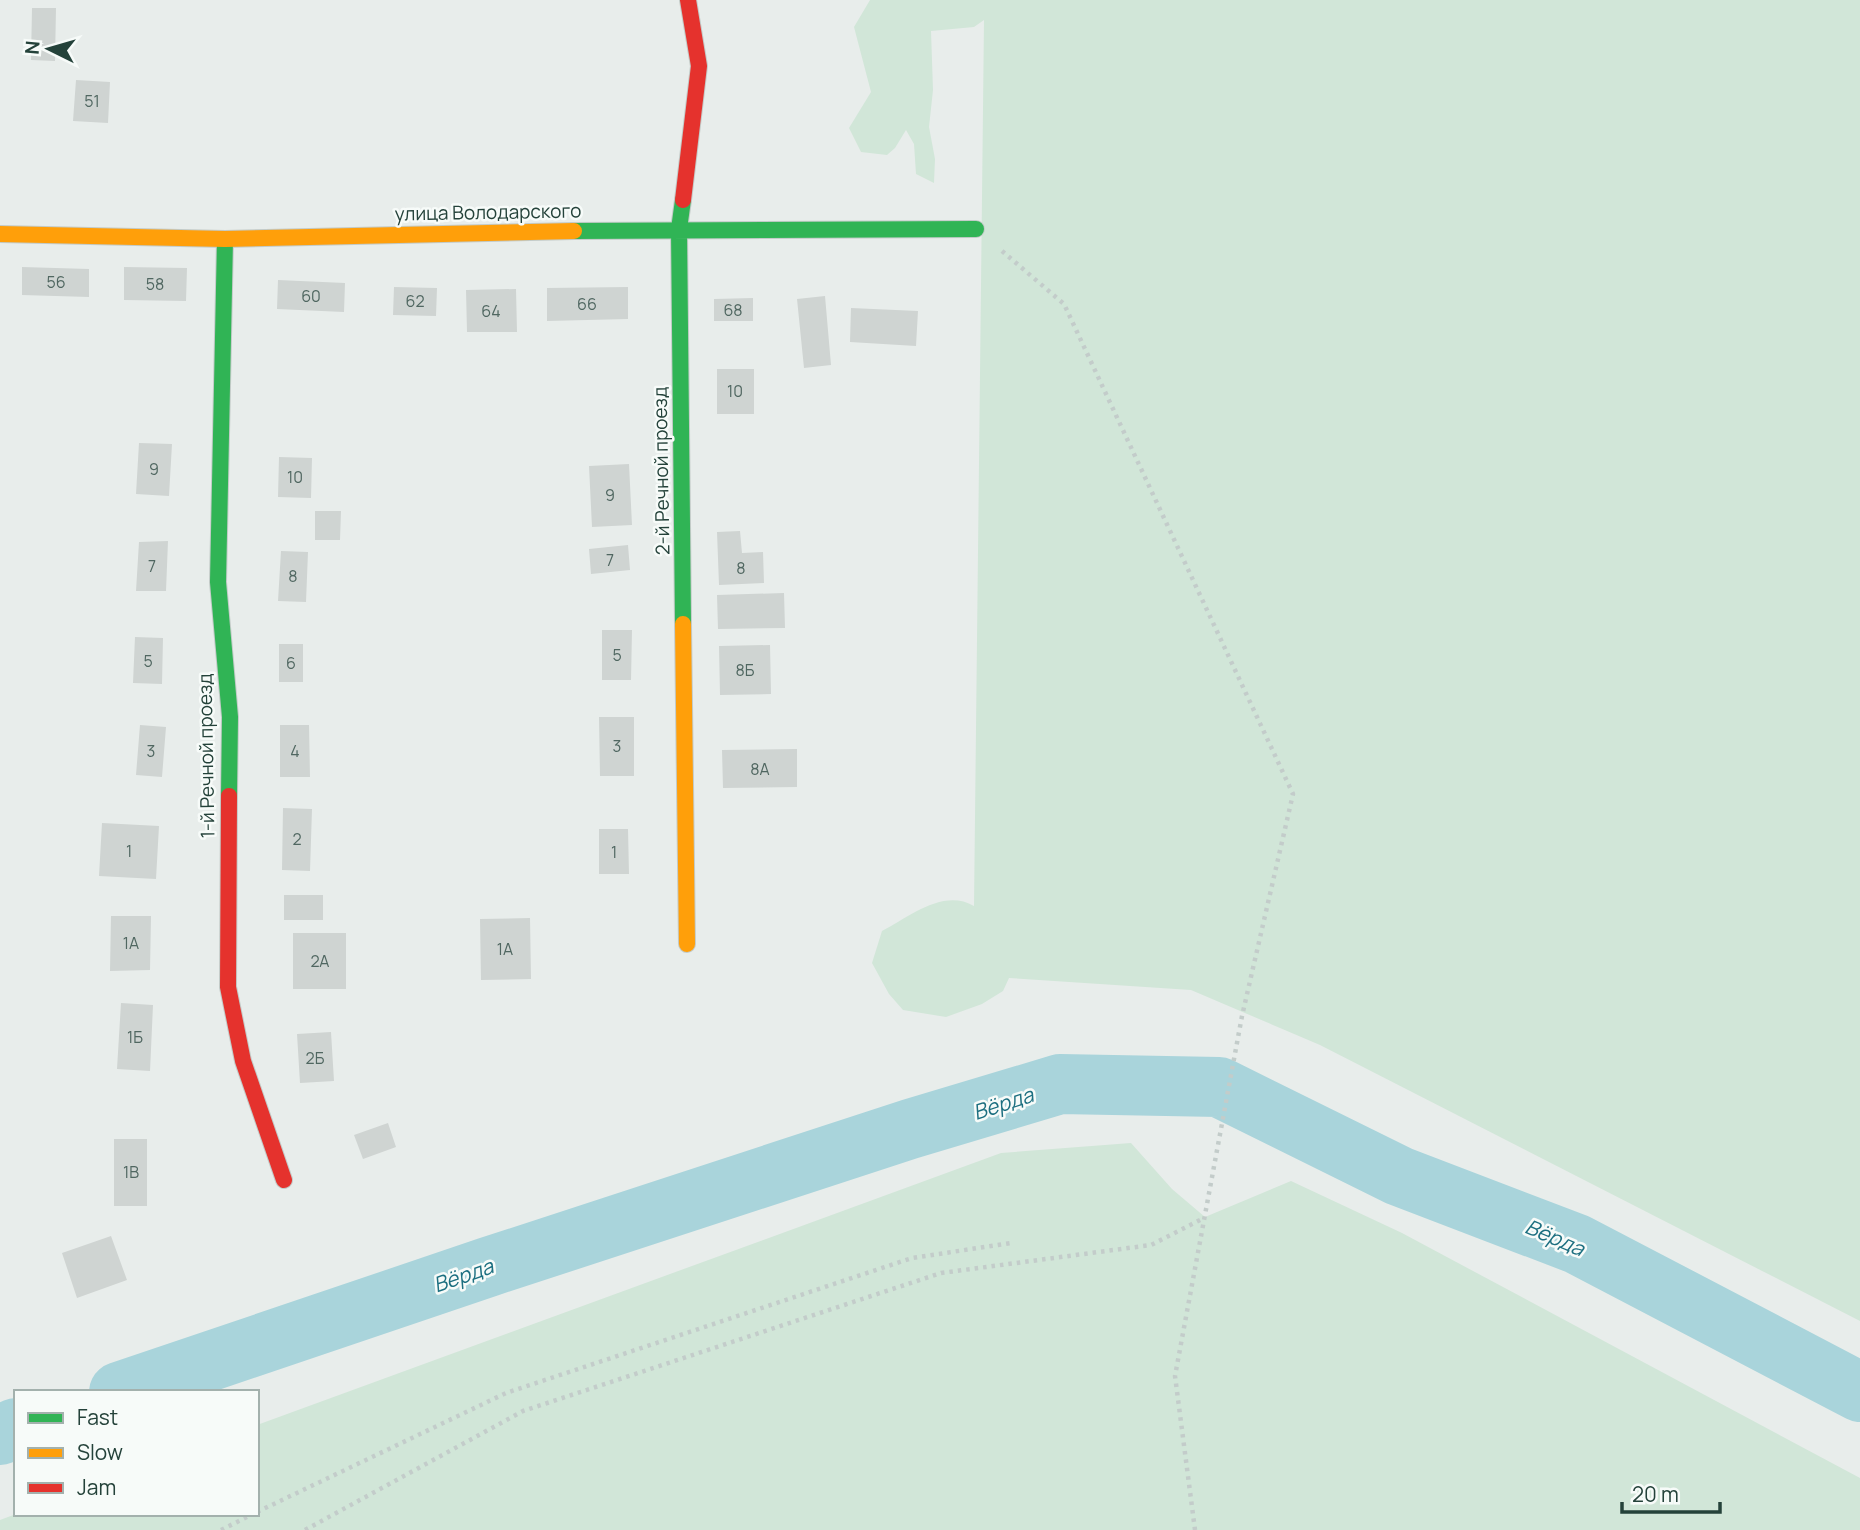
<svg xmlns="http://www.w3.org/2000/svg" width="1860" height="1530" viewBox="0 0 1860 1530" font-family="Manrope,sans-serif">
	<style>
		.green { fill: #d1e6d8 }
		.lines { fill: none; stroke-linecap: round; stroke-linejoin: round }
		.river { stroke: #a9d4db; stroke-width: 60 }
		.building { fill: #cfd4d2 }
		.fast-casing { stroke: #c3cbc8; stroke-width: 18 }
		.slow-casing { stroke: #c3cbc8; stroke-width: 18 }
		.jam-casing { stroke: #c3cbc8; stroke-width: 18 }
		.path { stroke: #c3ccca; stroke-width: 4.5; stroke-dasharray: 3.5 5; stroke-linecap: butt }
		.fast { stroke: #30b455; stroke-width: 16 }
		.slow { stroke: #ff9f0a; stroke-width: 16 }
		.jam { stroke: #e5322d; stroke-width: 16 }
		.labels { text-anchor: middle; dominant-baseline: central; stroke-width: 5; stroke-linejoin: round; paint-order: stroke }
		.number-label { font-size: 16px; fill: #506761 }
		.street-label { font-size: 19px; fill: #24423a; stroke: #f7fbf9 }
		.water-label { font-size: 21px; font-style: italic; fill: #1c6f80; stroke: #f7fbf9 }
	</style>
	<rect width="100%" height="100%" fill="#e8edeb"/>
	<path class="green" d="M870,0h990v1321l-540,-276 -129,-55 -182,-12 -6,13 -21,13 -36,13 -43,-7 -14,-16 -17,-31 10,-32c28,-15 62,-43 92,-25l10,-886 -10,7 -43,4 2,59 -4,37 6,32 -1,24 -18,-9 -2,-30 -8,-14 -11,18 -8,7 -26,-3 -12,-24 22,-36 -17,-65z
		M1131,1143l41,46 33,28 86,-36 111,52 458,245v52h-1860v-10l16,-6h241v-89l744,-272z"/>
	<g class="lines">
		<path class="river" d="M119,1392l369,-125 422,-138 150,-45 159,3 180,89 178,68 283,148
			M0,1435l16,-7"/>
	</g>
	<path class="building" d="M32,8h24l-1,53 -24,-1z
		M76,80l34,2 -2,41 -35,-2z
		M22,267l67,2v28l-67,-2z
		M124,267l63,1 -1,33 -62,-1z
		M278,280l67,3 -1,29 -67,-3z
		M394,287l43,1 -1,28 -43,-1z
		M628,287v32l-81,2v-33z
		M516,289l1,43h-50l-1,-42z
		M825,296l6,69 -27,3 -7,-69z
		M753,298v23h-39v-22z
		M851,308l67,3 -2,35 -66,-4z
		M717,369h37v45h-37z
		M139,443l33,1 -3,52 -33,-2z
		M279,457l33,1 -1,40 -33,-1z
		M629,464l3,61 -40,2 -3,-61z
		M315,511h26l-1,29h-25z
		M740,531l2,22 21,-1 1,31 -45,2 -2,-53z
		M168,541l-2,50h-30l3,-49z
		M628,545l2,25 -39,4 -2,-25z
		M281,551l27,1 -2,50 -28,-1z
		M784,593l1,35 -67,1 -1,-34z
		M602,630h30l-1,50h-29z
		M135,637l28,1 -1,46 -29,-1z
		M279,644h24v38h-24z
		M770,645l1,49 -51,1 -1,-49z
		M599,717h35v59h-34z
		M140,725l26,2 -4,50 -26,-2z
		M280,725h29l1,52h-30z
		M797,749v38l-74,1 -1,-38z
		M283,808l29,1 -2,62 -28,-1z
		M102,823l57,3 -3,53 -57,-3z
		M599,829h29l1,45h-30z
		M284,895h39v25h-39z
		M111,916h40l-1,54 -40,1z
		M530,918l1,61 -50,1 -1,-61z
		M293,933h53v56h-53z
		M121,1003l32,2 -3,66 -33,-2z
		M331,1032l3,49 -34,2 -3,-49z
		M388,1123l8,24 -33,12 -9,-24z
		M114,1139h33v67h-33z
		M111,1236l16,44 -50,18 -15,-45z"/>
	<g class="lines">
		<g class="fast-casing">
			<path id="fast" d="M683,200l-4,29 4,395
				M574,231l402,-2
				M225,239l-7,343 12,135 -1,79"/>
		</g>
		<g class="slow-casing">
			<path id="slow" d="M0,234l225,5 349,-8
				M683,624l4,320"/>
		</g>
		<g class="jam-casing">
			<path id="jam" d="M683,200l16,-134 -11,-66
				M229,796l-1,191 15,74 41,119"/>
		</g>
		<path class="path" d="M1002,251l62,53 229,490 -51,222 -67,360 20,154
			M257,1512l249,-119 406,-135 99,-15
			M221,1530l32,-16
			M305,1530l218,-119 418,-138 210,-28 53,-27"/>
		<use href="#fast" class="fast"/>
		<use href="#slow" class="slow"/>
		<use href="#jam" class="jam"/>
	</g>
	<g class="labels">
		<g class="number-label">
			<text x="92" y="101">51</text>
			<text x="56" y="282">56</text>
			<text x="155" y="284">58</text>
			<text x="311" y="296">60</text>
			<text x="415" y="301">62</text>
			<text x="587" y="304">66</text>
			<text x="733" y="310">68</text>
			<text x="491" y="311">64</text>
			<text x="735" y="391">10</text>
			<text x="154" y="469">9</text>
			<text x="295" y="477">10</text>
			<text x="610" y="495">9</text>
			<text x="610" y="560">7</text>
			<text x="152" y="566">7</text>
			<text x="741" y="568">8</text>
			<text x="293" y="576">8</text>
			<text x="617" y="655">5</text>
			<text x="148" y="661">5</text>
			<text x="291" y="663">6</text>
			<text x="745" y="670">8Б</text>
			<text x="617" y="746">3</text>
			<text x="151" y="751">3</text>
			<text x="295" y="751">4</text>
			<text x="760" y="769">8А</text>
			<text x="297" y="839">2</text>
			<text x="129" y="851">1</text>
			<text x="614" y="852">1</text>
			<text x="131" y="943">1А</text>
			<text x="505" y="949">1А</text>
			<text x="320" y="961">2А</text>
			<text x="135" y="1037">1Б</text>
			<text x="315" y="1058">2Б</text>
			<text x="131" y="1172">1В</text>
		</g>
		<g class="street-label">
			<text transform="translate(488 212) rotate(-1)">улица Володарского</text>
			<text transform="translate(661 471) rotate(-91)">2-й Речной проезд</text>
			<text transform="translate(206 756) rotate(-91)">1-й Речной проезд</text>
		</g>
		<g class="water-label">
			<text transform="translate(1003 1103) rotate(-18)">Вёрда</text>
			<text transform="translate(1555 1237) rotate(23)">Вёрда</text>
			<text transform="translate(463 1275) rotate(-19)">Вёрда</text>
		</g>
	</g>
	<rect x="14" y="1390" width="245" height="126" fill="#f7fbf9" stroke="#a3b1ad" stroke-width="2"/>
	<rect x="28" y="1413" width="35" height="10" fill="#30b455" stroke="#a3b1ad" stroke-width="2"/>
	<text x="77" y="1425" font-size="21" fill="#24423a">Fast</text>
	<rect x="28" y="1448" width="35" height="10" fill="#ff9f0a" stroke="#a3b1ad" stroke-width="2"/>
	<text x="77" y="1460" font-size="21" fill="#24423a">Slow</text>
	<rect x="28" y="1483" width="35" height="10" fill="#e5322d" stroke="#a3b1ad" stroke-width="2"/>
	<text x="77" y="1495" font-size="21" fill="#24423a">Jam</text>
	<g transform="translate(49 49) rotate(275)" stroke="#f7fbf9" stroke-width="5" paint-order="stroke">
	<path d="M0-5L12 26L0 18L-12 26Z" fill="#24423a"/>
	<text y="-10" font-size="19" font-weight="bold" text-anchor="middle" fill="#24423a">N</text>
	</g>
	<path d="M1622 1502v10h98v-10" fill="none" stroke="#24423a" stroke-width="3.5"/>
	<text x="1632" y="1502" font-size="21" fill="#24423a" stroke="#f7fbf9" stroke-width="5" paint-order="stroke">20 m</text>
</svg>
